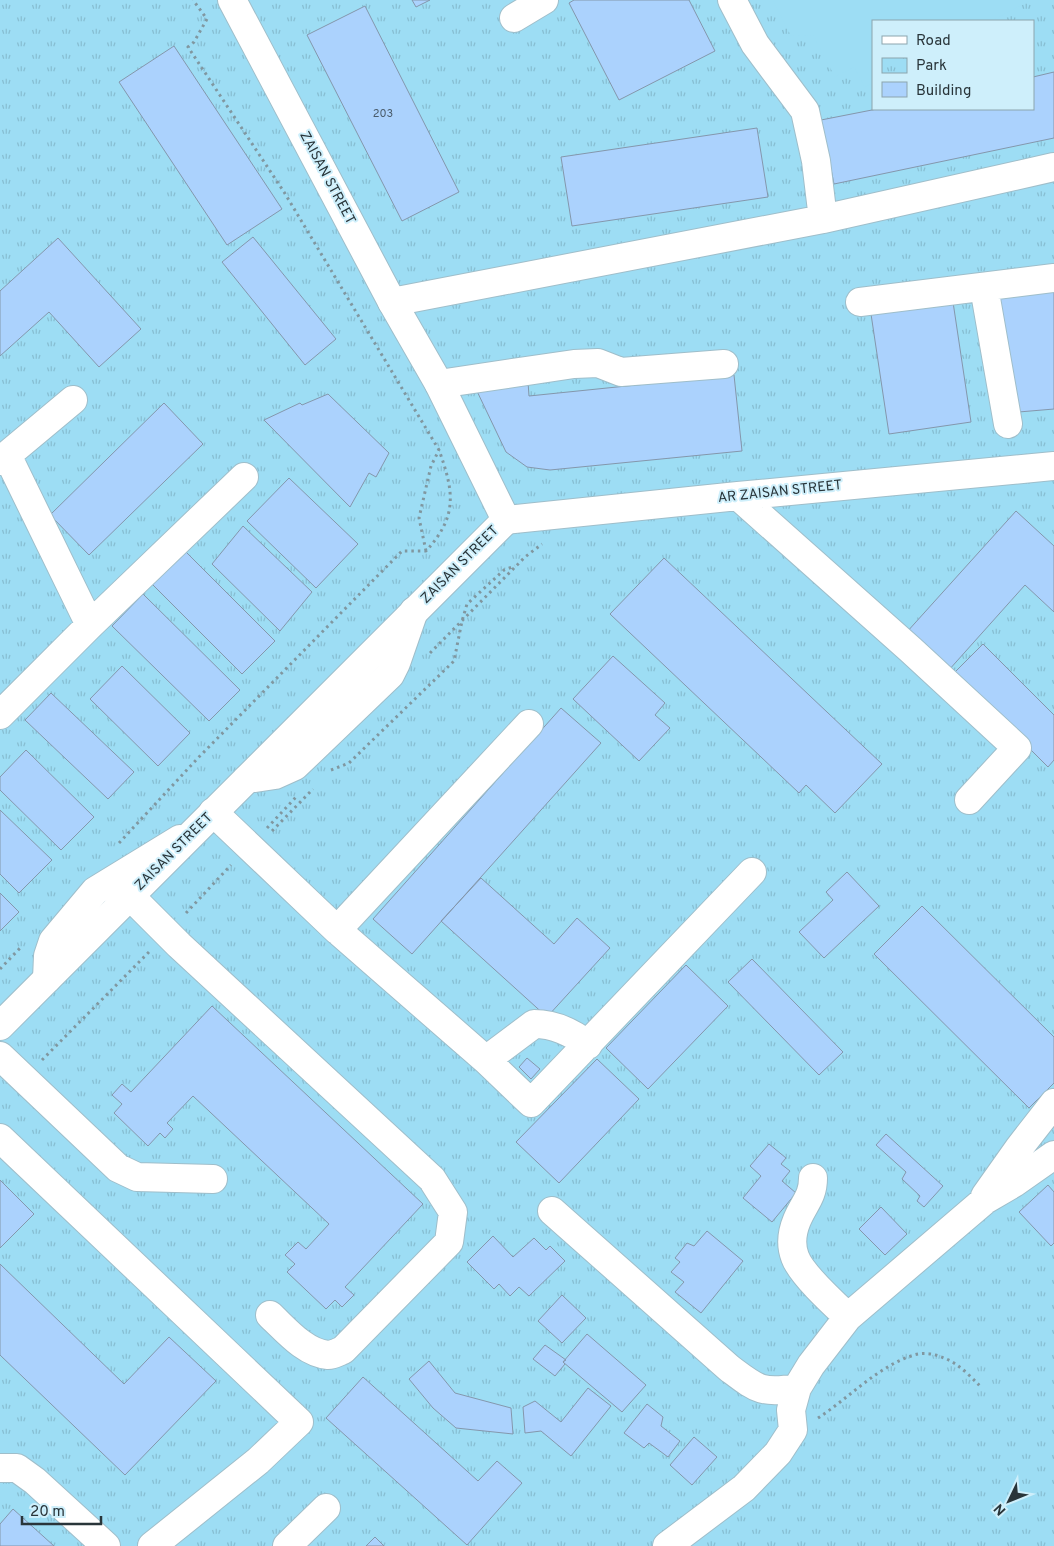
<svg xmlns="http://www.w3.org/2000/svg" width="1054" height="1546" viewBox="0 0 1054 1546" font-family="Overpass,sans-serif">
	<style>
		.park { fill: url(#park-tufts); fill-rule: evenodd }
		.pitch { fill: #9dddf4 }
		.building { fill: #abd2fd; stroke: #8497ac }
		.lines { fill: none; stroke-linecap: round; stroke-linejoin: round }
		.minor-casing { stroke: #9fbeca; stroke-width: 30 }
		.major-casing { stroke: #9fbeca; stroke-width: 30 }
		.path { stroke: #8097a0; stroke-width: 3; stroke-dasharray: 2.5 4; stroke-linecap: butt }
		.minor { stroke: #fff; stroke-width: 28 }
		.major { stroke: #fff; stroke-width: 28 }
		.labels { text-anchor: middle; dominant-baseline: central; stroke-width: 4; stroke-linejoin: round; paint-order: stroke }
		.number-label { font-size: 11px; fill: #4a5c6b }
		.street-label { font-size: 14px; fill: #29353a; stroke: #ceeffb }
	</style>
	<defs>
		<pattern id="park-tufts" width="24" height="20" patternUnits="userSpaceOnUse" patternTransform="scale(1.25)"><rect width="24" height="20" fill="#9dddf4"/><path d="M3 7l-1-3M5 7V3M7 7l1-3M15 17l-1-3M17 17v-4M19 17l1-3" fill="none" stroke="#87bed2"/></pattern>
	</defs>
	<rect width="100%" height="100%" fill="#ceeffb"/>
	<path class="park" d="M0,0h1054v1546h-1054zM873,21h160v88h-160z"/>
	<path class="pitch" d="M773,0h258l-40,21h-118v62l-8,4 -11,-20 -19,10 -22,-42 -22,1z"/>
	<path class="building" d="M412,0h18l-14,7z
		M574,0h115l26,51 -96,49 -50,-97z
		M365,6l94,186 -57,29 -95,-186z
		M174,46l108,163 -55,36 -108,-163z
		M1054,72v66l-220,46 -13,-64 56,-11h156v-32z
		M757,128l11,69 -196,29 -11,-69z
		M253,237l83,102 -31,26 -83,-103z
		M58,238l83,91 -42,38 -50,-55 -49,44v-65z
		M1054,289v120l-47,4 -10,-119z
		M953,302l18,120 -82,12 -18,-120z
		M734,375l8,76 -192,19 -23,-3 -21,-15 -31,-65 53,-5 1,14z
		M328,394l61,59 -13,24 -7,-4 -19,34 -86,-87 36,-17 2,2z
		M164,403l39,41 -114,111 -39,-40z
		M289,478l69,66 -42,44 -69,-67z
		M1016,511l38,35v66l-29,-27 -77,86 -42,-38z
		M243,526l69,66 -32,39 -68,-67z
		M185,551l90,90 -33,33 -90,-90z
		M664,558l218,206 -47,49 -29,-28 -7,8 -189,-179z
		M143,594l97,96 -31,31 -97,-95z
		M983,644l71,71v45l-6,7 -94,-94z
		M613,656l52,47 -10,12 15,13 -31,33 -66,-62z
		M122,666l68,67 -32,33 -68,-67z
		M51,693l83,79 -26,27 -83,-79z
		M561,708l40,35 -189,211 -39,-35z
		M26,750l68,67 -33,33 -61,-60v-13z
		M0,810l52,50 -33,33 -19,-19z
		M847,872l32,34 -55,52 -25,-26 34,-32 -7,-8z
		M481,878l73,66 23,-26 33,30 -63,69 -106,-96z
		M0,893l19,19 -19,19z
		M922,906l132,131v46l-25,25 -155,-154z
		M752,959l91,93 -24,23 -91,-93z
		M686,965l42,41 -80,83 -42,-41z
		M212,1006l211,198 -78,83 9,8 -12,12 -7,-7 -9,9 -39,-37 8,-8 -10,-9 13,-13 8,7 23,-25 -136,-128 -26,27 6,6 -8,9 -5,-5 -12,13 -34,-33 8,-9 -10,-9 10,-11 9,8z
		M527,1058l13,11 -9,10 -12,-12z
		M597,1059l42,40 -80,84 -43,-41z
		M886,1134l57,52 -19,21 -7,-6 3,-5 -18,-17 4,-7 -30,-27z
		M769,1144l17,14 -5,6 9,7 -8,10 14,12 -24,29 -29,-24 18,-22 -11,-10z
		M0,1180l34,34 -34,34z
		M1048,1185l6,7v51l-3,3 -32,-34z
		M881,1207l26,27 -22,21 -26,-26z
		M707,1231l36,30 -42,52 -26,-21 9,-10 -13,-10 9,-10 -5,-4 12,-15 7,3z
		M493,1236l20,21 21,-19 12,12 4,-4 15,15 -36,35 -10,-9 -9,9 -11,-12 -5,5 -27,-27z
		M0,1264l124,120 45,-47 47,44 -91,94 -125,-120z
		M562,1295l24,23 -24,25 -24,-22z
		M587,1334l59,51 -24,27 -59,-50z
		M545,1345l21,15 -3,2 2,2 -10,12 -22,-17z
		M429,1361l26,32 56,15 2,26 -57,-6 -23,-20 -24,-29z
		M363,1377l115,104 19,-20 25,22 -55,62 -141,-127z
		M588,1388l23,18 -40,50 -30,-25 -16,2 -2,-26 12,-6 26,21z
		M647,1404l16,13 -2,9 19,15 -12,16 -19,-14 -5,5 -20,-15z
		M694,1437l23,20 -25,28 -22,-20z
		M13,1509l41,37h-54v-22z
		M375,1537l9,9h-18z"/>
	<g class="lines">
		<g class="minor-casing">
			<path id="minor" d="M732,0l23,44 50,67 11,50 7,58
				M514,18l30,-18
				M984,287l24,137
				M392,302l431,-83 231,-52
				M860,302l194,-24
				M439,384l135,-20 24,-1 23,9 103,-8
				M7,455l83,170
				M0,461l73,-61
				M738,496l173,154 106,98 -48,52
				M506,520l232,-24 316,-30
				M0,715l90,-90 154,-148
				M247,779l28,-4 20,-9 95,-91 6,-12 18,-52
				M213,812l124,118 192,-206
				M130,896l49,49 253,234 21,33 -4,30 -106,108c-5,2 -10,5 -15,5 -23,-2 -42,-25 -58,-40
				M337,930l149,130 48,-36c20,0 39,9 54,21
				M47,979l1,-23 5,-15 42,-50 85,-52
				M0,1056l118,112 19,9 76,2
				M486,1060l45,43 221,-231
				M0,1138l299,284 -41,39 -106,85
				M813,1178c0,19 -9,25 -16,42 -5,12 -7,24 -2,37 6,17 39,47 53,60
				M985,1196l34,-48 35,-45
				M552,1211l177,157c28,21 32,26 68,20
				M0,1468h17l18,13 71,65
				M287,1546l39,-38
				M667,1546l77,-58 34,-35 15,-23 -2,-20 6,-22 14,-23 37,-48 137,-117 29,-17 40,-28"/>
		</g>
		<g class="major-casing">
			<path id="major" d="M0,1026l506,-506 -67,-136 -47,-82 -160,-302"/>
		</g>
		<path class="path" d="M426,551l-7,-33 12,-52 8,-16
			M430,653l95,-96 17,-13
			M331,770l18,-7 105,-102 8,-40 5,-17 37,-34 11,-4
			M267,828l30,-32
			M272,831l41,-42
			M119,843l79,-85 204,-207h24c32,-35 28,-59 13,-101l-155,-258 -96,-145 6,-5 13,-23 -14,-19
			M186,913l45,-48
			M0,969l22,-23
			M42,1060l107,-108
			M818,1418c31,-20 60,-52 96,-63 10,-3 21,-1 30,3 14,5 26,18 36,28"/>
		<use href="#minor" class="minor"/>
		<use href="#major" class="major"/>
	</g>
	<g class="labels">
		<g class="number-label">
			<text x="383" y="114">203</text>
		</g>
		<g class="street-label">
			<text transform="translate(327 178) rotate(62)">ZAISAN STREET</text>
			<text transform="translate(780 492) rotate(-6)">AR ZAISAN STREET</text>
			<text transform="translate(460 565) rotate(-45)">ZAISAN STREET</text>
			<text transform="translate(174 852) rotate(-45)">ZAISAN STREET</text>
		</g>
	</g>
	<rect x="872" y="20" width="162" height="90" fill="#ceeffb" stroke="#8ca5ae"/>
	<rect x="882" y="36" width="25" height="8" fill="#ffffff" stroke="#8ca5ae"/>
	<text x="916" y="45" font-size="15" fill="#29353a">Road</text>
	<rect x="882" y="58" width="25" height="15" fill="url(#park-tufts)" stroke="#8ca5ae"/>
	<text x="916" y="70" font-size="15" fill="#29353a">Park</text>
	<rect x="882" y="82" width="25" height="15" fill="#abd2fd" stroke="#8ca5ae"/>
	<text x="916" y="95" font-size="15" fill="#29353a">Building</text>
	<g transform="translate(1009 1501) rotate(227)" stroke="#ceeffb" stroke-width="4" paint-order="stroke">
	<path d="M0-4L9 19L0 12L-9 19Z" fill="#29353a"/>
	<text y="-8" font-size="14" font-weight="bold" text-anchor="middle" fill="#29353a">N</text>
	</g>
	<path d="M22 1516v8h79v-8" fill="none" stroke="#29353a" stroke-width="2.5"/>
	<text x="30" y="1516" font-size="15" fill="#29353a" stroke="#ceeffb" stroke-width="4" paint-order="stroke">20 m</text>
</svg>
